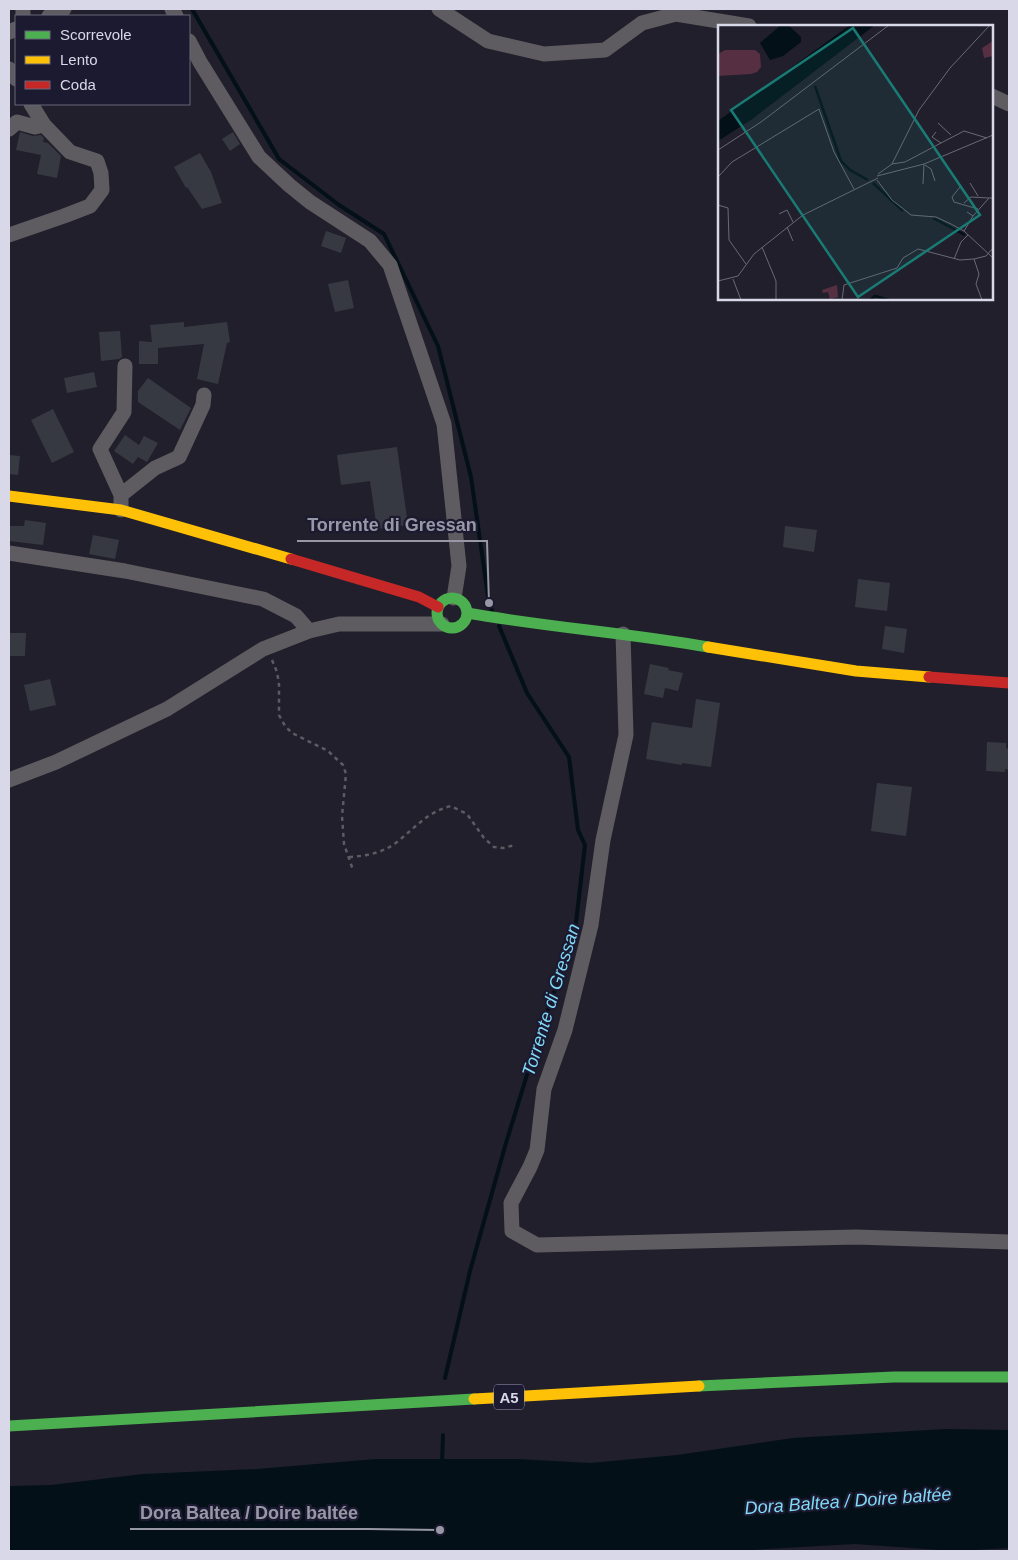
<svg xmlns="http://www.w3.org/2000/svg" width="1018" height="1560" viewBox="0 0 1018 1560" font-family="Arial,sans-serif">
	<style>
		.water { fill: #031017 }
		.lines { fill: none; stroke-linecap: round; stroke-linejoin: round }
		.stream { stroke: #031017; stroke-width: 4 }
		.building { fill: #373942 }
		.path { stroke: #5d5b62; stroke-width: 2.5; stroke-dasharray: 4 4; stroke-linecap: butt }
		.street { stroke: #5f5c61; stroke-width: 15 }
		.fast { stroke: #4caf50; stroke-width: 11 }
		.slow { stroke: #ffc107; stroke-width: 11 }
		.jam { stroke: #c62828; stroke-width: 11 }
		.labels { text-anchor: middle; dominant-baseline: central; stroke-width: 4.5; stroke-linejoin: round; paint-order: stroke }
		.shield { fill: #1c1a30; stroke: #a09fb1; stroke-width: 1 }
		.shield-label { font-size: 15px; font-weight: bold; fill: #d8d8e8 }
		.water-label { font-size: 18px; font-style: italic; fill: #7fd9f7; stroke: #1c1a30 }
		.inset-river { fill: none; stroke: #031017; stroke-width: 2.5 }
		.inset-road { fill: none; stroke: #6a6977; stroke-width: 1 }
		.view { fill: #197b74; fill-opacity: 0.15; stroke: #197b74; stroke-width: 2.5 }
		.inset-edge { fill: none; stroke: #d8d8e8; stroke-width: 2.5 }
		.leader { fill: none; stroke: #9897a6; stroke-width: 2 }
		.callout-dot { fill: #9897a6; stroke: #1c1a30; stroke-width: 2 }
		.callout-label { font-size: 18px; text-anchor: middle; font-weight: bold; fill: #9897a6; stroke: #1c1a30; stroke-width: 4.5; stroke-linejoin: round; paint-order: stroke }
	</style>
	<rect width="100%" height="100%" fill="#201f2b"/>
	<path class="water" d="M946,1429l63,1v118l-55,3 -99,-7 -122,7h-724v-65l42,-1 92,-11 114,-5 119,-10h141l73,4 87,-8 116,-17z"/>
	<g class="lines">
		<path class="stream" d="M192,9l87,150 60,46 45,29 54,112 33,131 18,126 3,8
			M445,1378l25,-107 36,-128 32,-104 37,-108 10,-86 -7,-15 -9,-73 -42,-64 -28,-67
			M442,1463l1,-28"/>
	</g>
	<path class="building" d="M20,132l13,4 8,-1 3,3 -1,4 5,1 13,13 -4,22 -20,-4 4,-19 -25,-5z
		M233,132l7,12 -10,7 -8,-12z
		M200,153l11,19 11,31 -20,6 -15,-22 -1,1 -12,-21z
		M326,231l20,7 -5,15 -20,-7z
		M348,280l6,28 -19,4 -7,-28z
		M184,322v5l43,-5 3,20 -3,1 -9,41 -21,-5 7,-35 -46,4v16h-19v-23l13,1 -2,-17z
		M120,331l2,26 -3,2 -18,2 -2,-29z
		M94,372l3,15 -30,6 -3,-15z
		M148,378l43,30 -11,22 -42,-28v-11z
		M53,409l21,43 -22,11 -21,-43z
		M125,435l14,10 5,-9 14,7 -11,19 -9,-5 -5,7 -19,-13z
		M397,447l11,78 -31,4 -7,-48 -29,4 -4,-30z
		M9,455l11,1 -2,19 -9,-1z
		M25,520l21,3 -3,22 -34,-4v-15h15z
		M785,526l32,4 -3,22 -31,-5z
		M93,535l26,5 -4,19 -26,-5z
		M858,579l32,4 -3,28 -32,-4z
		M885,626l22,3 -3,24 -22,-4z
		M9,633h17l-1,23h-16z
		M650,664l19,4 -1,2 15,3 -5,18 -13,-3 -2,10 -19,-4z
		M50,679l6,26 -26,6 -6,-26z
		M696,699l24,4 -9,64 -29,-4v2l-36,-6 6,-37 40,6z
		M987,742l19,1v5l3,1v21l-4,-1v3l-19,-1z
		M877,783l35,4 -6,49 -35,-5z"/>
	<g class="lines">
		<path class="path" d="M272,660l5,12 2,12v31l6,11 7,7 36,18 15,14 3,9 -4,42 2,28 9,26
			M349,857c17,-1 34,-4 48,-15 18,-14 30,-30 54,-36l16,8 17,24 10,9 9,1 12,-3"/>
		<path class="street" d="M23,9v7
			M172,9l4,7
			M439,9l49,32 56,13 61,-4 37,-27 34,-9 73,12
			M49,16l15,-7
			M9,32l7,-3
			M189,41l11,21 59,95 30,28 21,17 60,39 20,24 54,159 15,142 -5,32
			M9,69l7,10
			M992,96l17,8
			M9,129l8,-7 18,5 9,-2
			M9,235l55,-19 26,-10 12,-16 -1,-17 -4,-12 -27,-9 -26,-27 -13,-21
			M121,495l-21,-46 24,-37 1,-46
			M121,510v-15l34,-27 24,-11 24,-52 1,-10
			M9,553l116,18 138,28 33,17 13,15
			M623,634l3,101 -23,105 -12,85 -26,105 -21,59 -7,61 -7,17 -19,36 1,28 25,14 319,-8 153,5
			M9,780l47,-18 111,-53 96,-60 46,-18 30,-7h103"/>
		<path class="fast" d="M437 613a15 15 0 1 1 30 0a15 15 0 1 1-30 0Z
			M467,613c80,14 161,20 241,34
			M699,1386l195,-9h115
			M9,1426l465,-27"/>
		<path class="slow" d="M9,496l112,14 170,49
			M708,647l148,24 73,6
			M474,1399l225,-13"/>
		<path class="jam" d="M291,559l128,38 19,10
			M929,677l80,6"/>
	</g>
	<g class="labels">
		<rect class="shield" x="494" y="1384.5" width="30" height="25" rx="4"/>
		<g class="shield-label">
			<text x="509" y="1397">A5</text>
		</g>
		<g class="water-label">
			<text transform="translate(551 1000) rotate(-73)">Torrente di Gressan</text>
			<text transform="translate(848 1501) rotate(-4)">Dora Baltea / Doire baltée</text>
		</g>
	</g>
	<g transform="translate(718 25)">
		<rect width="275" height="275" fill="#201f2b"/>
		<path d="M275,16v15l-9,2 -2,-10zM7,25h30l5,4 1,13 -4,5 -6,2 -33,2v-22zM119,260l1,12 -8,2 -2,-7 -5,1 -1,-3z" fill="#572f43"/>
		<path d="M63,0h7l13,12v5l-18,14 -13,4 -10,-17zM132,0h25l-124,95 -33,21v-20z" fill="#031017"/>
		<path class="inset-river" d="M97,61l26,75 9,9 18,10M155,158l30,28M215,193l32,17M152,275l5,-4 14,4"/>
		<path class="inset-road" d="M220,98l13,12M218,107l-4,5 9,6 23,-12 23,7M0,125l43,-28 128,-97M174,139l13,-2 36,-19M207,140l6,4 4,12M160,149l14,-10 27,-54 31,-42 40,-43M159,151l47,-12 69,-29M0,152l14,-15 87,-53 15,43 20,37M159,155l15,20 19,15 25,2 15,7 13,7 29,27M252,158l8,13M205,159l1,-20M242,162l-8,10 2,5 24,7M246,178l7,-6 18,1M0,180l10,3 1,32 17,24M61,189l8,-4 6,12M255,191l16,-18h4M69,202l6,14M246,206l9,-15 -6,-4M44,222l14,34v19M236,234l7,-17 7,-7M256,234l12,-3 7,-8M15,254l8,21M0,256l20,-5 16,-22 49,-39 75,-37M124,275l2,-15 53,-17 6,-10 15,-9 42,11 14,-1 5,15 -3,10 6,16"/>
		<path class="view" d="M135,3l127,187 -122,82 -127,-187z"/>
		<rect width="275" height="275" class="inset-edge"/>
	</g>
	<path class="leader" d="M489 603L487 541H297M440 1530L368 1529H130"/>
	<g class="callout-dot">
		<circle cx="489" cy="603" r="5"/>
		<circle cx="440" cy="1530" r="5"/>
	</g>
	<g class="callout-label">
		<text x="392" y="531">Torrente di Gressan</text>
		<text x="249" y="1519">Dora Baltea / Doire baltée</text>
	</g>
	<rect width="1018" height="1560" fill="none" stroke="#d8d8e8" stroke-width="20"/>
	<rect x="15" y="15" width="175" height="90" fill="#1c1a30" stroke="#67667a"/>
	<rect x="25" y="31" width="25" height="8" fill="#4caf50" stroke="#67667a"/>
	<text x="60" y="40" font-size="15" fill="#d8d8e8">Scorrevole</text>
	<rect x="25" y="56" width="25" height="8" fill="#ffc107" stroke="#67667a"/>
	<text x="60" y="65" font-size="15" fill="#d8d8e8">Lento</text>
	<rect x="25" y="81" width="25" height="8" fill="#c62828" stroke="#67667a"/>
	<text x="60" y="90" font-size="15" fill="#d8d8e8">Coda</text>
</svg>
